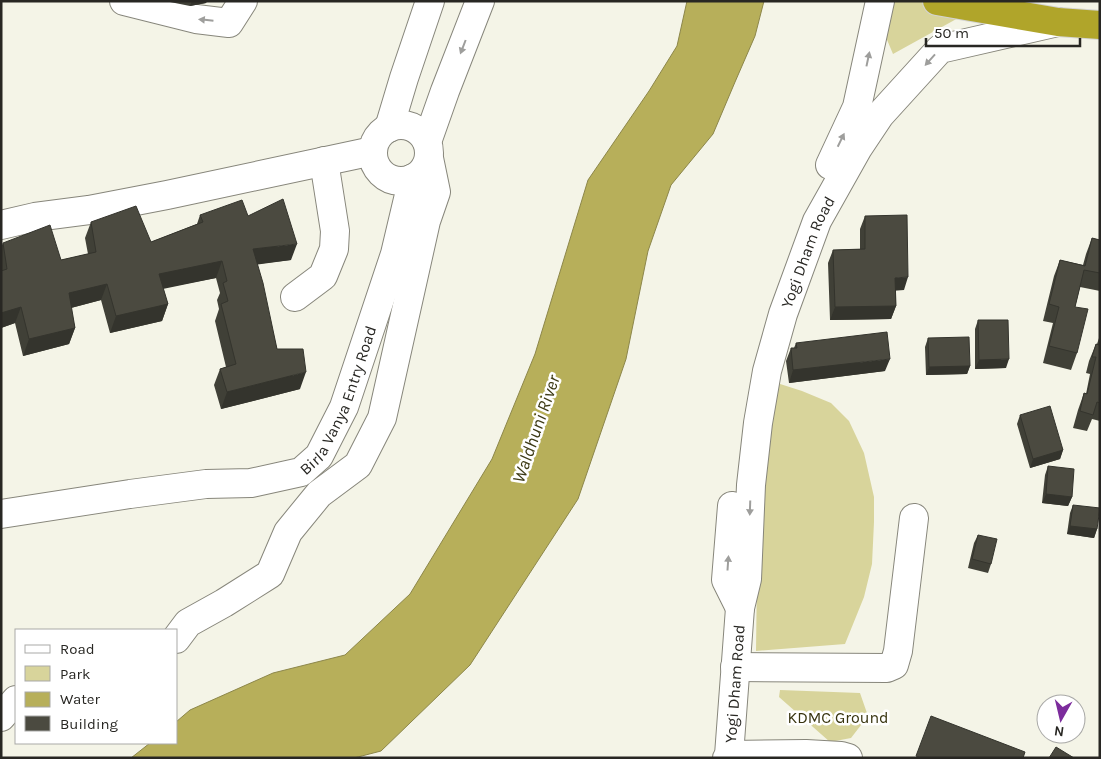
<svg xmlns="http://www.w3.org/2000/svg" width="1101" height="759" viewBox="0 0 1101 759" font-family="Karla,sans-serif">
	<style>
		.green { fill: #d8d49b }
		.water { fill: #b7af5a; stroke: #8c864a }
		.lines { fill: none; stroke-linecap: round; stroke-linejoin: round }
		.minor-casing { stroke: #87867b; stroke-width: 30 }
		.highway-casing { stroke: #d4d4d3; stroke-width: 30 }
		.minor { stroke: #fff; stroke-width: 28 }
		.highway { stroke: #b0a52a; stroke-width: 28 }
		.wall { fill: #404037 }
		.shaded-wall { fill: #34342d }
		.building { fill: #4b4a40; stroke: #34342d }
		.oneway { fill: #9e9e9c }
		.labels { text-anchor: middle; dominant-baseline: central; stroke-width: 5; stroke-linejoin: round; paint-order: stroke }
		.street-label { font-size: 16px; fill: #282723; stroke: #fff }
		.park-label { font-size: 16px; fill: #38340f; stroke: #fff }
		.water-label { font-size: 18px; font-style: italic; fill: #3d3a15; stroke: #fff }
	</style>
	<rect width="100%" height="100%" fill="#f4f4e7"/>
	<path class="green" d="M889,1h47l24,16 -67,37 -8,-19z
		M777,383l25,8 29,12 18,18 15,32 10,44v25l-2,42 -8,33 -19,47 -89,7 2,-159z
		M780,690l80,3 8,23 -17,22 -21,4 -51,-45z"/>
	<path class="water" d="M687,1h77l-9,35 -20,46 -22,52 -42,51 -23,66 -22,108 -48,140 -108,166 -89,86 -27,7h-223l19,-15h26v-21l14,-12 83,-37 72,-18 65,-61 82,-135 43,-105 53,-174 61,-89 28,-45z"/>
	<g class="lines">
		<g class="minor-casing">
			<g id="minor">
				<path d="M124,1l72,18 33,4 14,-22"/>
				<circle cx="401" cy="153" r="28"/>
				<path d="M389,128l15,-50 26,-77"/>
				<path d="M427,142l18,-51 35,-90"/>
				<path d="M830,165l27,-58 23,-106"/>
				<path d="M1,225l34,-8 54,-7 78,-15 206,-44"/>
				<path d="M295,297l28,-21 11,-27 1,-18 -11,-70"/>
				<path d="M732,506l-6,74 14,28"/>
				<path id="s1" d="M1,514l129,-20 76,-10 45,-1 50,-11 18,-16 25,-49 51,-153 18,-76"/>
				<path d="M176,639l12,-16 36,-20 46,-29 18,-42 31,-38 39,-29 24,-47 44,-197 10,-29 -7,-34"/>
				<path d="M735,667l152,1 7,-3 4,-14 16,-133"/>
				<path d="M1,717l15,-17"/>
				<path d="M729,755l77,-1 35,2 7,2"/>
				<path id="s2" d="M727,758l2,-3 11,-147 7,-29 4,-94 7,-62 9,-52 16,-57 34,-93 41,-73 22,-33 60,-66 118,-27"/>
			</g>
		</g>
		<g class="highway-casing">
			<path id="highway" d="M937,1l121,21 42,3"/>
		</g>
		<use href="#minor" class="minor"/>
		<use href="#highway" class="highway"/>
	</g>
	<path class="wall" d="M170,1h37l-1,2 -16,3 -20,-4z
		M200,215l48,1 43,44 -34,4 20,85 23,40 -79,20 -7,-24 6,-16 6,-2 -11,-46 4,-12 -2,-9 3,-7 -4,-15 -53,10 5,16 -6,17 -52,12 -9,-33 -30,8 4,20 -6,16 -46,12 -8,-33 -14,5v-81l2,-4 58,17 27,-6 -3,-16 6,-16 60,20 46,-18z
		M865,216l39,74h-8v16l-5,13 -61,1 -2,-57 5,-13 27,-1v-20z
		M1092,238l8,2v51l-20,-4 -5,20 2,46 -6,17 -28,-7 10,-40 -10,-2 11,-45 6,-16 23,5 3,-11z
		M978,320l28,48 -31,1v-40z
		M1100,335v86l-8,-2 -5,12 -14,-3 5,-18 6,-17 2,1 4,-20 -4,-1 3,-12 7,-17h1z
		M928,338l42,28 -3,8 -41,1 -1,-28z
		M796,343l89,28 -96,12 -3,-22 5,-13h3z
		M1020,415l43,35 -3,9 -30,9 -13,-44z
		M1048,466l24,31 -4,9 -26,-3 3,-28z
		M1073,505l24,24 -3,9 -27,-4 3,-21z
		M978,535l13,29 -3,9 -20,-5 6,-25z"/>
	<path class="shaded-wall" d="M192,1h15l-1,2 -16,3z
		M297,244l-6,16 -44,6 6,-17z
		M222,261l-6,17 -63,13 6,-17z
		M908,277l-4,13 -13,1 4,-13z
		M107,284l-6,16 -38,10 6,-17z
		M168,304l-6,17 -52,12 6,-17z
		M896,306l-5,13 -61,1 5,-13z
		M21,307l-6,16 -14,5v-15z
		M75,328l-6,16 -46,12 6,-17z
		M890,359l-5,12 -96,12 4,-13z
		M1009,359l-3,9 -31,1 4,-9z
		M970,366l-3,8 -41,1 3,-8z
		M306,372l-6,17 -79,20 6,-17z
		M1063,450l-3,9 -30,9 3,-9z
		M1046,494l26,3 -4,9 -26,-3z
		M1070,526l27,3 -3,9 -27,-4z"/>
	<path class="building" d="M283,199l14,45 -44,5 10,34 14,66h26l3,23 -79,20 -7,-23 16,-5 -15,-60 7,-3 -5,-18 4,-2 -5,-20 -63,13 9,30 -52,12 -9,-32 -38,9 6,35 -46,11 -8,-32 -20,6v-42l6,-2 -4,-26 47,-18 11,35 35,-8 -5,-30 45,-16 15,36 52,-20 -3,-7 42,-15 6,16z
		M907,215l1,62 -13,1 1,28 -61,1 -2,-57 32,-1v-33z
		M1092,238l8,2v33l-16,-3 -9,37 13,2 -11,44 -28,-7 10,-39 -10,-3 11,-44 25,6z
		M978,320h30l1,39 -30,1z
		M887,332l3,27 -97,11 -2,-22h6l-1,-5z
		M969,337l1,29 -41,1 -1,-29z
		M1100,343v60l-3,-1 -4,13 -13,-4 4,-18 3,1 9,-37h-4l4,-13 3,1z
		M1050,406l13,44 -30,9 -13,-44z
		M1048,466l26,3 -2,28 -26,-3z
		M1073,505l27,3 -3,21 -27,-3z
		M978,535l19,4 -6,25 -19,-5z
		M931,716l94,36 -2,6h-103l-4,-2z
		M1056,747l18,11h-25z"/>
	<defs><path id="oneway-solid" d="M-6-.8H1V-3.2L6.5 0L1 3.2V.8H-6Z" transform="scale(1.25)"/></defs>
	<g class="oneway">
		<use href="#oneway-solid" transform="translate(206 20) rotate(-174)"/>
		<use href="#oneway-solid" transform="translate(463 47) rotate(111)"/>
		<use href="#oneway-solid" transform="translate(868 59) rotate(-78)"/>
		<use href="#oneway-solid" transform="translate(930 60) rotate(132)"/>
		<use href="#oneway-solid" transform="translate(841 140) rotate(-64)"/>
		<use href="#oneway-solid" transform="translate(750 508) rotate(92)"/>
		<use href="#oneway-solid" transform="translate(728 563) rotate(-86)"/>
	</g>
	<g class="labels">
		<g class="street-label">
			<text stroke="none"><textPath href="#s2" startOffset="516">Yogi Dham Road</textPath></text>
			<text stroke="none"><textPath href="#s1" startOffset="386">Birla Vanya Entry Road</textPath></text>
			<text stroke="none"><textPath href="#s2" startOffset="75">Yogi Dham Road</textPath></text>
		</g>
		<g class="park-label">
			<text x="838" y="717">KDMC Ground</text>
		</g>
		<g class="water-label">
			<text transform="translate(536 429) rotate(-71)">Waldhuni River</text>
		</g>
	</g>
	<rect width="1101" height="759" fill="none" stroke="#282723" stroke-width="5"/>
	<rect x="15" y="629" width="162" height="115" fill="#ffffff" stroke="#a9a9a7"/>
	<rect x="25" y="645" width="25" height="8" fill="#ffffff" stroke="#a9a9a7"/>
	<text x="60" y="654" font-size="15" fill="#282723">Road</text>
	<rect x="25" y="666" width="25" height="15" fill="#d8d49b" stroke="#a9a9a7"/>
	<text x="60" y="679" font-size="15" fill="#282723">Park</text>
	<rect x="25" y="692" width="25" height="15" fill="#b7af5a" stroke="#a9a9a7"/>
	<text x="60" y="704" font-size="15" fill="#282723">Water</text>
	<rect x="25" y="716" width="25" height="15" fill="#4b4a40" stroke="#a9a9a7"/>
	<text x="60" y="729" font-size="15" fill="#282723">Building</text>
	<g transform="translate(1061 719) rotate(188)"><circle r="24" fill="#ffffff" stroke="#a9a9a7"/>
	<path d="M0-4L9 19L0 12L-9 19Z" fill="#7c2c9c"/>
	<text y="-8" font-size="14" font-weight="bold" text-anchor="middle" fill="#282723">N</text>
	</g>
	<path d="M926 38v8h154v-8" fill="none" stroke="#282723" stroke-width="2.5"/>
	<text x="934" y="38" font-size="15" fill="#282723" stroke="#ffffff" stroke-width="4" paint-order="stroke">50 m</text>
</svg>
